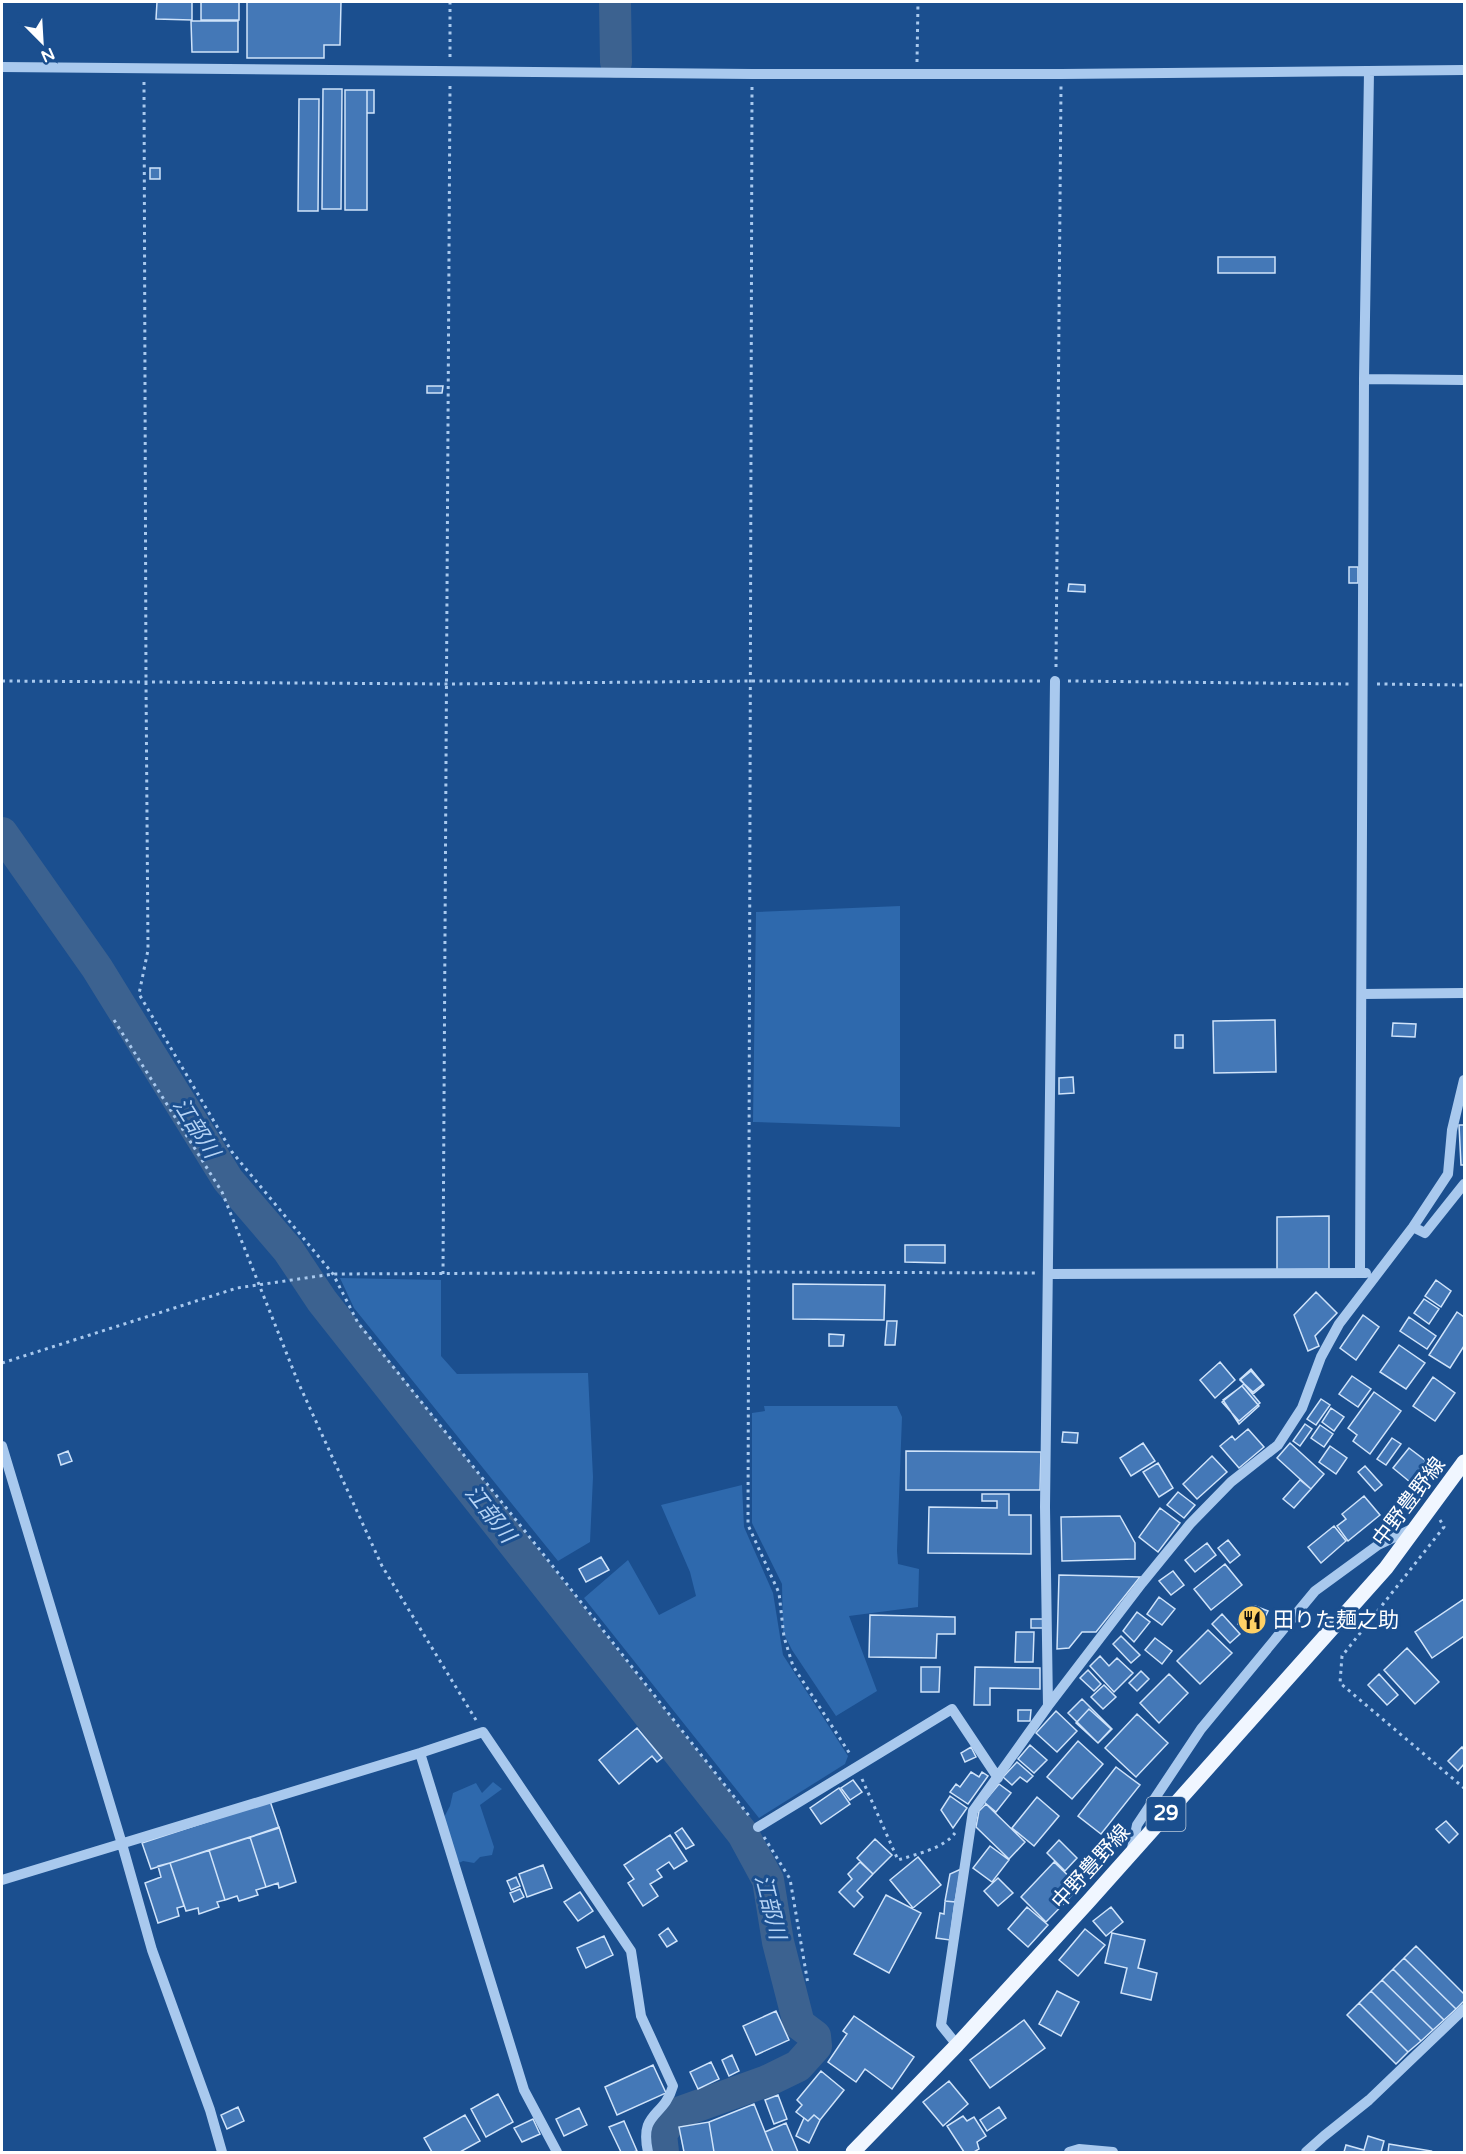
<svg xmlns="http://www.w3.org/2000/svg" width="1466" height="2154" viewBox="0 0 1466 2154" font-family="'Varela Round','Noto Sans JP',sans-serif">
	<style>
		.green { fill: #2e69ad }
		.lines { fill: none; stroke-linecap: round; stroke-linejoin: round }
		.river { stroke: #3c6290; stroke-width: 32 }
		.building { fill: #4478b7; stroke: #cfe3fa; stroke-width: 1.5 }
		.path { stroke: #a9c9ee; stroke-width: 3; stroke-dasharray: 3 4.5; stroke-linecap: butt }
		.minor { stroke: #a9c9ee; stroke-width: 10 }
		.major { stroke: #f0f6ff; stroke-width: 15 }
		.labels { text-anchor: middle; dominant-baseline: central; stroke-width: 6; stroke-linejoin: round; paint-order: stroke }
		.shield { fill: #1b4f8f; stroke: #bbcadd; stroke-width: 1.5 }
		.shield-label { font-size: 20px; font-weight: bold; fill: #fff }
		.street-label { font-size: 21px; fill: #fff; stroke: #1b4f8f }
		.poi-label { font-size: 21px; fill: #fff; stroke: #1b4f8f; text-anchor: start }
		.water-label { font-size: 22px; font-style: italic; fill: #b5d3f5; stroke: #1b4f8f }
	</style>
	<rect width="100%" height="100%" fill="#1b4f8f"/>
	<path class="green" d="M900,906v221l-147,-5 3,-210z
		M340,1278l101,2v76l16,18 131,-1 5,104 -3,65 -32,19 -204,-253z
		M764,1406h133l5,11 -5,134 1,13 21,5 -1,38 -69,9 28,75 -41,25 -44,-66 -9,-18 -1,-48 -30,-61v-110l13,-2z
		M742,1485l2,42 29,66 10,62 65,101 -3,8 -86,54 -175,-220 44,-38 31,55 37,-19 -6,-24 -29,-67z
		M493,1782l9,7 -22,16 14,42 -2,8 -12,2 -6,6 -11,-2 -4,2 -18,-40 9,-17 3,-13 23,-10 6,10z"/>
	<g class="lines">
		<path class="river" d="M615,2l1,60
			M2,833l95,135 131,212 60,70 34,51 421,533 25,46 10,62 21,82 16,12 1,10 -18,20 -31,15 -92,33 -14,20 2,18"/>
	</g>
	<path class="building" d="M157,2h35v18l-36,-1z
		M201,2h38v18h-38z
		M247,2h94l-1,43h-16v13h-77z
		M191,21h47v31h-46z
		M323,89h19l-1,120h-19z
		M345,90h22v120h-22z
		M367,90h7v23h-7z
		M299,99h20l-1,112h-20z
		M150,168h10v11h-10z
		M1218,257h57v16h-57z
		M427,386h16l-1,7h-15z
		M1349,567h9v16h-9z
		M1069,584l16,1v7l-17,-1z
		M1275,1020l1,52 -62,1 -1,-52z
		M1393,1023l23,1 -1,13 -23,-1z
		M1175,1035h8v13h-8z
		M1073,1077l1,16 -15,1v-16z
		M1459,1125h5v40h-3z
		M1329,1216v53l-52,1v-53z
		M905,1245h40v18l-40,-1z
		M1436,1280l15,11 -10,16 -16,-11z
		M793,1284l92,1 -1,35 -91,-1z
		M1316,1292l21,21 -22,23 4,10 -11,5 -14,-36z
		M1424,1299l15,10 -10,15 -15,-11z
		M1457,1312l7,5v29l-14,22 -21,-13z
		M1363,1315l16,12 -23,33 -16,-12z
		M1409,1317l27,19 -9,13 -27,-18z
		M887,1321h10l-2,24h-10z
		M829,1334l15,1 -1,11h-14z
		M1399,1345l26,18 -19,26 -26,-17z
		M1220,1362l15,18 -20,18 -15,-18z
		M1251,1369l13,16 -11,9 -13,-15z
		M1251,1371l12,13 -10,8 -13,-12z
		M1352,1376l19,13 -13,18 -19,-13z
		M1433,1377l22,16 -20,28 -22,-15z
		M1244,1384l16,19 -21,18 -17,-19z
		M1242,1386l17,20 -20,18 -16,-24z
		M1374,1392l27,19 -31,43 -17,-13 4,-6 -9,-7z
		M1321,1399l9,6 -14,20 -9,-6z
		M1331,1408l13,9 -10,14 -12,-9z
		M1305,1424l7,5 -12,17 -7,-5z
		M1320,1425l13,9 -9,13 -13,-9z
		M1248,1429l16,18 -25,21 -19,-22 12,-10 3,4z
		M1063,1432l15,1 -1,10 -15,-1z
		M1392,1438l9,6 -15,21 -9,-6z
		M1143,1443l12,18 -24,15 -11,-18z
		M1290,1443l34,31 -13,15 -34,-31z
		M1330,1446l17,12 -11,16 -17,-12z
		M1409,1448l17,13 -16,21 -17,-14z
		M68,1451l4,10 -11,4 -3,-10z
		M906,1451l135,1 -1,38h-134z
		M1212,1456l15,16 -30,27 -14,-15z
		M1158,1463l15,25 -14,9 -16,-25z
		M1365,1466l17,19 -7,6 -17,-19z
		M1300,1480l11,9 -17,19 -11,-9z
		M1178,1492l17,13 -11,13 -17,-13z
		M982,1494h27v21h22v39l-103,-1 1,-46 68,1v-7h-15z
		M1364,1496l16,19 -32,26 -11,-15 9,-7 -4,-5z
		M1160,1508l20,15 -22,29 -19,-15z
		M1120,1516l15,27v16l-73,2 -1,-44z
		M1334,1526l12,15 -25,22 -13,-16z
		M1228,1540l12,15 -10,8 -12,-15z
		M1207,1543l9,12 -21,17 -10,-12z
		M601,1557l8,13 -23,12 -7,-13z
		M1225,1564l17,21 -31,25 -17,-21z
		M1173,1571l11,14 -13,10 -12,-14z
		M1059,1575l81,2 -44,55h-14l-13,16 -12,1z
		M1159,1597l16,12 -13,16 -15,-11z
		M1464,1599v37l-32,22 -17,-26z
		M1255,1606l13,5 -8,17 -5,-2 -2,5 -15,-7 4,-10 8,3z
		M1137,1612l13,10 -16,20 -11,-11z
		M1222,1614l18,20 -10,9 -18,-19z
		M870,1615l85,2v17h-18l-1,24 -67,-1z
		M1031,1619h14v9h-14z
		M1208,1630l24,23 -32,31 -23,-23z
		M1016,1632h18l-1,30h-18z
		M1121,1636l19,19 -9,8 -18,-19z
		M1155,1638l17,13 -10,13 -17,-14z
		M1407,1648l32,34 -24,22 -31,-34z
		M1100,1656l9,10 8,-8 16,15 -19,19 -24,-26z
		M921,1667h19l-1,25h-18z
		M975,1667l65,1v21l-50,-1v17h-16z
		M1088,1670l13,14 -7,7 -14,-13z
		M1141,1671l8,8 -12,12 -8,-8z
		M1169,1674l19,19 -29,30 -19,-20z
		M1379,1674l19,21 -11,10 -19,-20z
		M1104,1685l12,12 -13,12 -12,-12z
		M1082,1699l30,30 -14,14 -30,-30z
		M1089,1709l22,20 -13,14 -22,-20z
		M1018,1710h13l-1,11h-12z
		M1056,1711l21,20 -20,21 -21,-19z
		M1137,1714l31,29 -32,34 -31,-29z
		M637,1728l25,30 -5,4 -5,-6 -33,28 -20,-24z
		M1078,1741l25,23 -31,35 -25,-22z
		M1030,1745l17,15 -13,13 -16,-14z
		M971,1747l5,10 -11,5 -4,-9z
		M1462,1747l2,3v14l-6,7 -10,-10z
		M1017,1762l16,14 -6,6 -7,-5 -8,8 -9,-8z
		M1116,1767l24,18 -39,49 -23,-18z
		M971,1772l8,5 3,-5 6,4 -20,28 -18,-12 6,-8 4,3z
		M853,1780l9,12 -12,8 -9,-12z
		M999,1784l12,9 -15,19 -12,-10z
		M839,1788l11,16 -29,20 -11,-16z
		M950,1796l17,12 -14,20 -12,-18z
		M1037,1797l22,19 -25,30 -22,-18z
		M270,1801l9,27 -128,41 -9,-26z
		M986,1804l39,38 -16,17 -33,-32 3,-16z
		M1446,1821l12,13 -9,9 -13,-14z
		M279,1827l17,55 -17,6 -1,-5 -12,4 -16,-50z
		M682,1828l12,17 -8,4 -11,-16z
		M670,1835l17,26 -13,8 -5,-7 -12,8 5,7 -12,7 8,12 -15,10 -15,-23 6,-4 -10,-14z
		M250,1837l16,50 -10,3 2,5 -19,6 -2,-5 -12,4 -16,-50z
		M875,1839l17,16 -19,19 -16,-16z
		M1059,1840l18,18 -12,13 -18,-18z
		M990,1846l19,14 -17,22 -19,-14z
		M209,1850l16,50 -8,2 2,5 -20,7 -1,-6 -12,3 -16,-48z
		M918,1857l23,28 -28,23 -23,-28z
		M860,1862l13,12 -16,17 6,6 -9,10 -15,-15 13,-13 -4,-5z
		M1054,1862l26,25 -34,35 -25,-25z
		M170,1863l14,43 -7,2 2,8 -21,7 -13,-40 16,-6 -3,-11z
		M543,1865l9,23 -25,9 -8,-23z
		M961,1869l-6,33 -10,-1 5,-27z
		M516,1877l4,9 -9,4 -4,-9z
		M998,1878l15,15 -15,13 -14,-15z
		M520,1889l4,8 -10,5 -4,-9z
		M580,1892l13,19 -15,10 -14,-19z
		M886,1895l35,18 -32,60 -35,-19z
		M945,1901l10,1 -5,38 -14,-2 4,-25 4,1z
		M1027,1907l21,18 -20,22 -20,-18z
		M1111,1907l12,15 -17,14 -13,-15z
		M668,1928l9,13 -10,6 -8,-12z
		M1085,1929l20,16 -27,31 -19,-16z
		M1112,1933l33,7 -7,28 19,5 -6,27 -30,-7 6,-25 -22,-5z
		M604,1936l9,19 -27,13 -9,-20z
		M1416,1946l48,48v7l-8,8 -52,-51z
		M1404,1958l52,51 -12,11 -51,-51z
		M1393,1969l51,51 -11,10 -51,-50z
		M1382,1980l51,50 -12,11 -50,-50z
		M1057,1991l22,11 -18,34 -22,-12z
		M1371,1991l50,50 -13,11 -49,-49z
		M1359,2003l49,49 -12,12 -49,-49z
		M776,2011l13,29 -33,15 -13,-29z
		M854,2016l60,41 -22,32 -27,-20 -9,13 -28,-20 19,-28 -4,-3z
		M1024,2020l21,28 -55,40 -20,-28z
		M732,2055l7,16 -10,5 -7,-16z
		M711,2062l8,17 -21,10 -8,-17z
		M653,2065l13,28 -49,22 -12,-28z
		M821,2071l23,19 -24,30 -6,-5 -6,6 -12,-9 6,-7 -5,-5z
		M949,2081l19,23 -25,22 -20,-24z
		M498,2094l15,28 -27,15 -15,-28z
		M778,2095l9,24 -13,5 -9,-24z
		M754,2104l19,48h-59l-5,-30z
		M238,2107l6,14 -17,8 -6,-14z
		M999,2107l7,11 -19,13 -7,-11z
		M579,2108l8,17 -23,11 -8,-17z
		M465,2115l15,26 -20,11h-28l-8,-14z
		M814,2115l6,5 -11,23 -13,-7 8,-18 4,3z
		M963,2116l4,5 7,-4 12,19 -9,6 2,7 -5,3h-10l-17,-26z
		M533,2119l7,15 -18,8 -8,-14z
		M624,2121l13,30 -4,1h-12l-12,-25z
		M709,2122l5,30h-30l-5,-25z
		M786,2123l12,29h-25l-8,-20z
		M1368,2136l16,5 -3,11h-37l2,-7 18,5z
		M1389,2144l42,7 -1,1h-42z"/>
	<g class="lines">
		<path class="path" d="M450,57v-55
			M917,62l1,-60
			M144,82l2,600 2,268 -9,44 93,158 101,122 25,49 182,227 210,267
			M752,87l-4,1438 31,68 5,44 9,29 57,88
			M1056,667l5,-581
			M2,681l445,3 304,-3h290
			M1068,681l282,3
			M1377,684l87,1
			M114,1020l108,172 76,190 84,184 94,154
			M443,1274l7,-1190
			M2,1363l235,-75 96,-14 416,-2 286,1
			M1440,1520l4,7 -102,129 -2,27 124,105
			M862,1779l36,81c18,-6 45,-11 57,-27
			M764,1837l26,42 18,105"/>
		<path class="minor" d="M2,67l750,7h309l403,-4
			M1364,379l100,1
			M1362,994l102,-1
			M1413,1227l12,6 39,-49
			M1360,1273l4,-894 5,-307
			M1049,1274l317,-1
			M2,1446l120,398 30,106 58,160 12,42
			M1048,1706l-3,-199 10,-826
			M420,1753l104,337 33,62
			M758,1827l194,-118 46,69
			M1131,1853l6,-28 64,-96 114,-138 63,-46 36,-17
			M2,1880l418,-127 63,-21 148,219 10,65 32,70c-9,32 -34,25 -25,66
			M957,2045l-16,-20 32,-214 75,-105 94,-123 48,-59 41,-42 47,-37 24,-37 19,-51 18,-33 74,-97 35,-53 4,-44 12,-50
			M1069,2152l10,-3 34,3
			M1306,2152l18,-16 45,-36 95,-91"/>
		<path class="major" d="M853,2152l104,-107 131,-143 298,-334 78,-106"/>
	</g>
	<defs>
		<g id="restaurant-disc" transform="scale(1.5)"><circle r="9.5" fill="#ffd166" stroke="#1b4f8f"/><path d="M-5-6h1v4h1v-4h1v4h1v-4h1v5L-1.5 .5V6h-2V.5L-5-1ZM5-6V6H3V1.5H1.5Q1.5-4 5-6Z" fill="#111"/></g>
	</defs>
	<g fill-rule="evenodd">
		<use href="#restaurant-disc" x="1252" y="1620"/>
	</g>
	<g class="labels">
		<rect class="shield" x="1146.5" y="1797" width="39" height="34" rx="4.5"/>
		<g class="shield-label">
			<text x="1166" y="1814">29</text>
		</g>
		<g class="street-label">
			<text transform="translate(1409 1502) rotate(-53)">中野豊野線</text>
			<text transform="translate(1091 1867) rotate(-48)">中野豊野線</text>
		</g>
		<g class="poi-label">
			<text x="1273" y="1620">田りた麺之助</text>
		</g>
		<g class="water-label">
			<text transform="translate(196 1128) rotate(58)">江部川</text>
			<text transform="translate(490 1514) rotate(52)">江部川</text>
			<text transform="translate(770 1907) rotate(76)">江部川</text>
		</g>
	</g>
	<rect width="1466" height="2154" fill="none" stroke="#ffffff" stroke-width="6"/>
	<g transform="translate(42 42) rotate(156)" stroke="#1b4f8f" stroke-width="4.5" paint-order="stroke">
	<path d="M0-4.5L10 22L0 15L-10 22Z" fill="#ffffff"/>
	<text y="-9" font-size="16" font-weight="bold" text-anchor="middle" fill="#ffffff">N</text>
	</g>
</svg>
